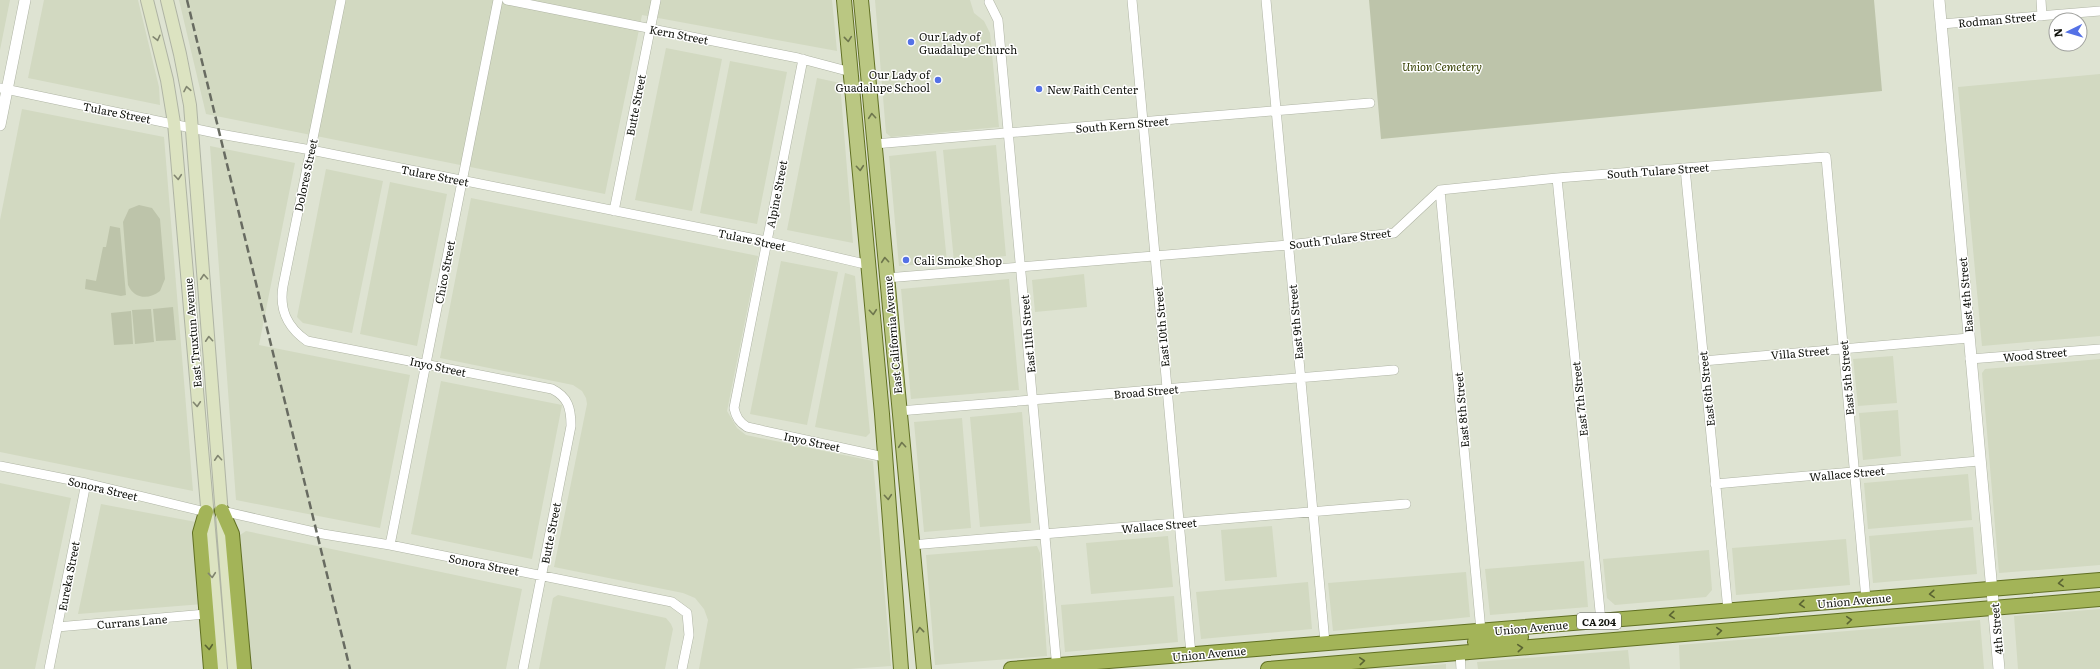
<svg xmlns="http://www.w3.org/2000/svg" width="2100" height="669" viewBox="0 0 2100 669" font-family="Literata,serif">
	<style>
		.built { fill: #d2d9c1 }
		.green { fill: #bdc4aa }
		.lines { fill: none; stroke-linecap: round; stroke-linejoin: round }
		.minor-casing { stroke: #afb4a4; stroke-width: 10 }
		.tertiary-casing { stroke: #afb4a4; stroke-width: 12 }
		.secondary-casing { stroke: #afb4a4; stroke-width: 14 }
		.primary-casing { stroke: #617023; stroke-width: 16 }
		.trunk-casing { stroke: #617023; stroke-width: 16 }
		.minor { stroke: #fff; stroke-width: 9 }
		.tertiary { stroke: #fff; stroke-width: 11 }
		.secondary { stroke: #dce3c1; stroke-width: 12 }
		.primary { stroke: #bac782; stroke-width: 14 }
		.trunk { stroke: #a3b458; stroke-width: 14 }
		.rail { stroke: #686b61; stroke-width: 2.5; stroke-dasharray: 8 4; stroke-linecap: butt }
		.oneway { stroke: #818570 }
		.oneway2 { stroke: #6e764d }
		.oneway3 { stroke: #5a6432 }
		.poi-dot { fill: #5471e6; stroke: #fff; stroke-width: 1.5 }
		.labels { text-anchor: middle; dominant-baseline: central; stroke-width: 3; stroke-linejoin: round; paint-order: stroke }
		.shield { fill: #fff; stroke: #585a56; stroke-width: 1 }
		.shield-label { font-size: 10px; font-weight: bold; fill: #11130d }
		.street-label { font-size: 11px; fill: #11130d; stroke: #fff }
		.poi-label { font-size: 11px; fill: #11130d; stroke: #fff; text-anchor: start }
		.park-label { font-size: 11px; font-style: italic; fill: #343f01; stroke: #fff }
	</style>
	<rect width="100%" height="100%" fill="#dee3d2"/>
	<path class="built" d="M0,0h10l-10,50z
		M44,0h94l21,87 1,18 -132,-27z
		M179,0h653l5,51 -195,-36 -37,179 -399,-80z
		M875,0h95l4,13 10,8 6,12 9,94 -108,10 -5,-4z
		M666,48l56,11 -30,152 -57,-11z
		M730,61l57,11 -30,152 -57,-11z
		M2100,74v262l-118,10 -24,-259z
		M817,78l23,5 13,160 -66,-13z
		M22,109l142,28 29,354 -193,-39v-232z
		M996,145l10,111 -52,5 -11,-111z
		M210,146l85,17 -36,182 151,30 -30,153 -144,-28z
		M936,151l11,111 -48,4 -10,-110z
		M326,169l57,12 -31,152 -49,-10 -6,-6z
		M390,182l57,12 -30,152 -57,-12z
		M471,198l287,58 -31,155 10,17 9,7 127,26 18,205 -42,3h-150l9,-49 -4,-11 -9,-11 -12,-5 -129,-26 33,-163 -1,-6 -4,-7 -9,-6 -133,-27z
		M781,261l57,11 -31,153 -57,-11z
		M845,273l10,3 15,157 -4,4 -51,-10z
		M1084,274l3,33 -52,5 -3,-32z
		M1009,279l10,111 -108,9 -10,-110z
		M1893,356l4,47 -39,3 -5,-47z
		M2100,359v206l-101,8 -17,-200 3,-4z
		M441,381l121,24 -30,154 -121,-25z
		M1898,410l3,46 -38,4 -4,-47z
		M1022,412l9,111 -51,4 -10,-110z
		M962,418l9,110 -47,4 -10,-110z
		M1968,474l4,46 -104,9 -4,-46z
		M0,483l71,15 -36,171h-35z
		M101,504l95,18 7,82 -125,10z
		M1272,526l5,51 -52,4 -4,-51z
		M1973,527l4,47 -104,9 -4,-47z
		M246,531l276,58 -16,80h-256l-10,-134z
		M1168,536l5,51 -82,7 -5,-51z
		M1846,539l4,46 -114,10 -4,-47z
		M1037,546l3,7 7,103 -112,9 -9,-110z
		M1709,550l3,40 -6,7 -91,8 -8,-7 -4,-39z
		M1584,561l4,46 -98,8 -5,-46z
		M1466,572l4,45 -137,14 -5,-48z
		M1308,582l4,47 -111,10 -5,-47z
		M558,595l108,23 5,6 2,5 -8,40h-126l14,-71z
		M1174,596l4,46 -113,10 -4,-47z
		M2100,609v60h-82l-4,-53z
		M1980,620l4,49h-304l-1,-24z
		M1628,650l2,19h-152l-1,-7z
		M1446,664v5h-58z"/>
	<path class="green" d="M1369,0h505l8,91 -501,48z
		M139,205l13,3 8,11 5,60 -5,12c-11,9 -26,8 -32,-6l-5,-63 6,-13z
		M110,226l10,2 6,67 -5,1 -36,-7 1,-10 10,2 7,-34h3z
		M173,307l3,33 -20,1 -3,-32z
		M151,309l3,33 -19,2 -3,-34z
		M131,311l2,33 -19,1 -3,-32z"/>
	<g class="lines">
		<g class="minor-casing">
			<path id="minor" d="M341,0l-58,286c-4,24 4,41 24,55l245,48c16,8 19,19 19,37l-48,243
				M507,0l291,58 53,14
				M1132,0l59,654
				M1266,0l59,643
				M2041,0l1,16
				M989,2l9,18 59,649
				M1941,24l159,-13
				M803,59l-69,349c2,9 5,14 13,19l137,30
				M0,88l220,46 91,16 455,91 103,24
				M874,144l496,-41
				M1685,168l43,442
				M1557,178l44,443
				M1440,190l41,441
				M614,211l42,-211
				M886,278l402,-33 106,-12 46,-43 117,-12 269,-21 40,442
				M1970,359l130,-10
				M1703,361l266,-23
				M899,411l495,-41
				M0,466l86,17 120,29
				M1715,484l264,-23
				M222,511l101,23 67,11 282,57 15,11 2,22 -7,34
				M390,545l108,-545
				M911,545l495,-41
				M57,627l149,-13
				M1460,653l1,16
				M49,669l37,-186"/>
		</g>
		<g class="tertiary-casing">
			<path id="tertiary" d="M1939,0l60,669
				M0,125l25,-125"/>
		</g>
		<g class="secondary-casing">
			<path id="secondary" d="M147,0l20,80 7,43 47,546
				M167,0l13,54 10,51 44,564"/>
		</g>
		<g class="primary-casing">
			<path id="primary" d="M844,0l38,414 19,255
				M861,0l63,669"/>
		</g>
		<g class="trunk-casing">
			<path id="trunk" d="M222,511l10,23 12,135
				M206,512l-6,21 11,136
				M1475,642l46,-5
				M1011,669l1089,-89
				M1268,669l832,-70"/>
		</g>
		<use href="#minor" class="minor"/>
		<use href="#tertiary" class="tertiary"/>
		<use href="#secondary" class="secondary"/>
		<use href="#primary" class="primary"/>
		<use href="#trunk" class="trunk"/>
		<path class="rail" d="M187,0l163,669"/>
	</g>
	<defs><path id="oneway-chevron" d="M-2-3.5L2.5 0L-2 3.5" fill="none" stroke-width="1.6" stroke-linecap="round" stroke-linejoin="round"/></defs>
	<g class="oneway">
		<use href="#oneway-chevron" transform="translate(157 38) rotate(76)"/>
		<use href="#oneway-chevron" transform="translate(187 89) rotate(-101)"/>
		<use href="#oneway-chevron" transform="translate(178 177) rotate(85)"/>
		<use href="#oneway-chevron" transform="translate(204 277) rotate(-94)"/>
		<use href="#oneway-chevron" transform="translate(209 339) rotate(-94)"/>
		<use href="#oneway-chevron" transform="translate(197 404) rotate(86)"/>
		<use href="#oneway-chevron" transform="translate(218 458) rotate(-94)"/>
		<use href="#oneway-chevron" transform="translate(212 575) rotate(85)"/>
	</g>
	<g class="oneway2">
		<use href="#oneway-chevron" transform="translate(848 39) rotate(84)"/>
		<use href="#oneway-chevron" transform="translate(872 116) rotate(-95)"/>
		<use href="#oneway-chevron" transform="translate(860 168) rotate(85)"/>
		<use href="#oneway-chevron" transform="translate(885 260) rotate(-95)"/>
		<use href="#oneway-chevron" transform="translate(873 312) rotate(85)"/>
		<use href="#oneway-chevron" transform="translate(902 445) rotate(-95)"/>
		<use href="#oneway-chevron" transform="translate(888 497) rotate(85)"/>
		<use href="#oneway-chevron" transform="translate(920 630) rotate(-96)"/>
	</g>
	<g class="oneway3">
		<use href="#oneway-chevron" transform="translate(2061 583) rotate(175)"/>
		<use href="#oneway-chevron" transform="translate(1932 594) rotate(176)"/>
		<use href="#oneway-chevron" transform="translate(1802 604) rotate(175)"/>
		<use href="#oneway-chevron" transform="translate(1672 615) rotate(175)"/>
		<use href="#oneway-chevron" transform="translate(1849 620) rotate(-5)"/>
		<use href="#oneway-chevron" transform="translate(1719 631) rotate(-5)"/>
		<use href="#oneway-chevron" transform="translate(209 647) rotate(85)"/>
		<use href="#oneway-chevron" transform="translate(1520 648) rotate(-5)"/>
		<use href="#oneway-chevron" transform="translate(1362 661) rotate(-5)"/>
	</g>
	<g class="poi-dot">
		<circle cx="911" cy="42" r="4"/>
		<circle cx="938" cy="80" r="4"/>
		<circle cx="1039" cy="89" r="4"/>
		<circle cx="906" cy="260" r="4"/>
	</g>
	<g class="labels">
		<rect class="shield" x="1577" y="613" width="44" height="16" rx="3"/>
		<g class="shield-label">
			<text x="1599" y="621">CA 204</text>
		</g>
		<g class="street-label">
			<text transform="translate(1997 19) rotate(-5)">Rodman Street</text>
			<text transform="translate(679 34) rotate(11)">Kern Street</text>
			<text transform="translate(635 105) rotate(-79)">Butte Street</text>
			<text transform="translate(117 112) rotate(11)">Tulare Street</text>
			<text transform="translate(1122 124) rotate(-5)">South Kern Street</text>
			<text transform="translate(1658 170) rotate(-4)">South Tulare Street</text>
			<text transform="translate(305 175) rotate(-78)">Dolores Street</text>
			<text transform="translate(435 175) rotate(11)">Tulare Street</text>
			<text transform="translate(776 194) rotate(-79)">Alpine Street</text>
			<text transform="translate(1340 238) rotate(-7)">South Tulare Street</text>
			<text transform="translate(752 239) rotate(12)">Tulare Street</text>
			<text transform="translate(444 272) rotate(-79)">Chico Street</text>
			<text transform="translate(1965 295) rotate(-95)">East 4th Street</text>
			<text transform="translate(1295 322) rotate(-95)">East 9th Street</text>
			<text transform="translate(1161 327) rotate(-95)">East 10th Street</text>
			<text transform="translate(192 333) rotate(-95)">East Truxtun Avenue</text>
			<text transform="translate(1027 334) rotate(-95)">East 11th Street</text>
			<text transform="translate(892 335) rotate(-95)">East California Avenue</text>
			<text transform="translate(1800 352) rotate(-5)">Villa Street</text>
			<text transform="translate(2035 354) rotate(-5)">Wood Street</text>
			<text transform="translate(438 366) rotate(12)">Inyo Street</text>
			<text transform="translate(1846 378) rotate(-95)">East 5th Street</text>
			<text transform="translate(1706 389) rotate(-96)">East 6th Street</text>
			<text transform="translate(1146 391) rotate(-5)">Broad Street</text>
			<text transform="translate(1579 399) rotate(-96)">East 7th Street</text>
			<text transform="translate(1461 410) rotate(-95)">East 8th Street</text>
			<text transform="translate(812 441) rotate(12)">Inyo Street</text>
			<text transform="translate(1847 473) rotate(-5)">Wallace Street</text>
			<text transform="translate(103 488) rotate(13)">Sonora Street</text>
			<text transform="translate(1159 525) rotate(-5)">Wallace Street</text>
			<text transform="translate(550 533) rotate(-79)">Butte Street</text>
			<text transform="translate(484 564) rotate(11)">Sonora Street</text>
			<text transform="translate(68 576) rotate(-79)">Eureka Street</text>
			<text transform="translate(1854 600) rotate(-5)">Union Avenue</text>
			<text transform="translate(132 621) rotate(-5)">Currans Lane</text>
			<text transform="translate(1531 627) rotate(-5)">Union Avenue</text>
			<text transform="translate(1996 629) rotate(-95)">4th Street</text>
			<text transform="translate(1209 653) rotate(-5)">Union Avenue</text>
		</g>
		<g class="poi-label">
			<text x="919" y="36">Our Lady of<tspan x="919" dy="13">Guadalupe Church</tspan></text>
			<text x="930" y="74" text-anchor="end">Our Lady of<tspan x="930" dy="13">Guadalupe School</tspan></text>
			<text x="1047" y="89">New Faith Center</text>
			<text x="914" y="260">Cali Smoke Shop</text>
		</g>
		<g class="park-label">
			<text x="1442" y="66">Union Cemetery</text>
		</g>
	</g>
	<g transform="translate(2068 32) rotate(265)"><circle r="19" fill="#ffffff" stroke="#a0a19e"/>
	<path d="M0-3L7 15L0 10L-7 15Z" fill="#5471e6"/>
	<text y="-6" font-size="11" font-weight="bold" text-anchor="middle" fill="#11130d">N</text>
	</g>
</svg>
